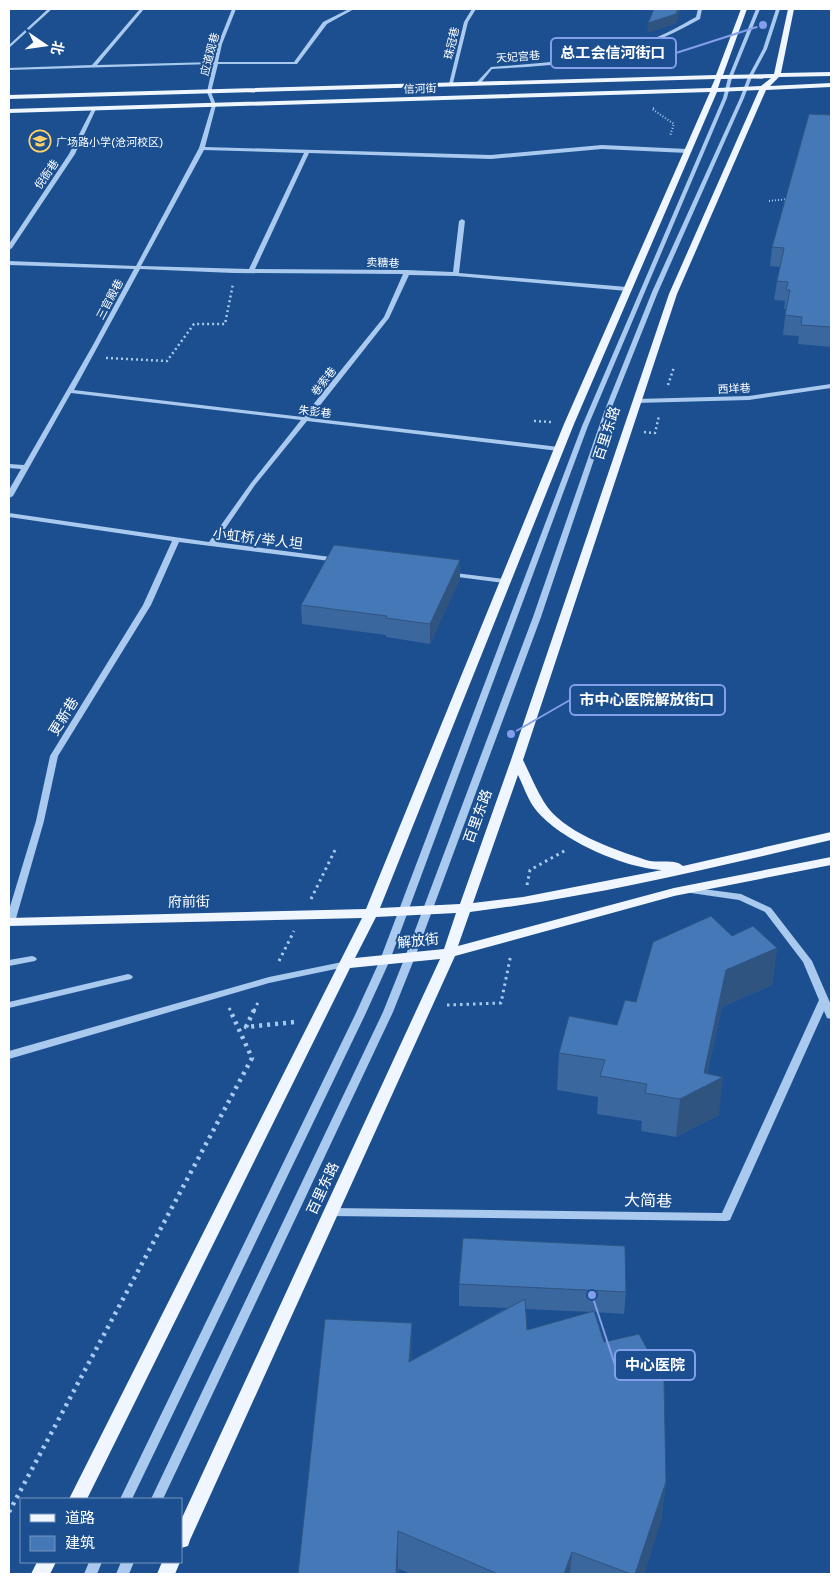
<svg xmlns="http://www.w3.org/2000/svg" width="840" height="1583" viewBox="0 0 840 1583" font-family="'Golos Text','Noto Sans SC',sans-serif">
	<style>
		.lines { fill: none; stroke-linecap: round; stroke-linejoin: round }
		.path-far3 { stroke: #a9c9ee; stroke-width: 2; stroke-dasharray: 1 2; stroke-linecap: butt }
		.path-far2 { stroke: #a9c9ee; stroke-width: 2.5; stroke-dasharray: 2 3; stroke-linecap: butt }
		.path-far1 { stroke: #a9c9ee; stroke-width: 3; stroke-dasharray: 2.5 4; stroke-linecap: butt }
		.path { stroke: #a9c9ee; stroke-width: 4.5; stroke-dasharray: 3 5; stroke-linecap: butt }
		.minor { fill: #a9c9ee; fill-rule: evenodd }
		.major { fill: #f0f6ff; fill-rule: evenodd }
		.wall { fill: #3a679d; fill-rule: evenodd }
		.shaded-wall { fill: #305480 }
		.building { fill: #4478b7; stroke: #305480 }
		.labels { text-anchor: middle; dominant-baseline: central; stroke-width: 4; stroke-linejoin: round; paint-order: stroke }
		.far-street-label { font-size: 11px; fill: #fff; stroke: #1b4f8f }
		.far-poi-label { font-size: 11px; fill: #fff; stroke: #1b4f8f; text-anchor: start }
		.street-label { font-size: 14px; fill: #fff; stroke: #1b4f8f }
		.near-street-label { font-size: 16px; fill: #fff; stroke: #1b4f8f }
		.leader { fill: none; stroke: #839eea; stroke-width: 2 }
		.callout-dot { fill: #839eea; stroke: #1b4f8f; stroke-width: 2 }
		.callout { fill: #1b4f8f; stroke: #839eea; stroke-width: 2 }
		.callout-label { font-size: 15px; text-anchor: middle; font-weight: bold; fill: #fff }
	</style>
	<rect width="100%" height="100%" fill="#1b4f8f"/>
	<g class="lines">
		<path class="path-far3" d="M654,108l-2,1 22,15 -4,12
			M769,201l19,-2"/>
		<path class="path-far2" d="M106,358l61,3 27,-37h31l8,-40
			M668,385l6,-18
			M534,421l17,1
			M644,432l11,1 4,-17"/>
		<path class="path-far1" d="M527,885l3,-15 36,-20
			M311,899l25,-51
			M279,961l15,-30
			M447,1005l54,-2 10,-49
			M229,1008l2,3
			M254,1011l5,-11"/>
		<path class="path" d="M254,1010l-8,17 49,-5
			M9,1512l243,-454 -22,-48"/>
		<path class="minor" d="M48,9h4l-43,39v-3z
			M140,9h4l-47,56 117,-3 4,-18 14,-35h4l-14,35 -4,18h76l29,-40 26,-13h5l-27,15 -30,40h-79l-7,28 5,13 -11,42 286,8 111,-10 85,4 3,2 -3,2 -85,-4 -111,10 -182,-6 -54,116 152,1 46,2 6,-51 3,-2 3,2 -6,52 168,14 3,2 -3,2 -171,-15 -47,-1 -20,43 -79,100 249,29 3,2 -3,2 -252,-30 -52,64 -39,57 122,16 4,2 -4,2 -159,-20 -28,63 -93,151 -14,65 -29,101 -5,3h-1v-15l27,-89 14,-65 93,-151 29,-64 -163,-24v-4l200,29 42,-59 50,-63 -230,-27 -58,103 -4,2v-8l12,-21 -12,-1v-4l15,1 69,-120 41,-76 -125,-4v-4l127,5 63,-118 13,-43 -5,-13 6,-28 -204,6v-2l83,-3zM204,150l100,3 -55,116 -108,-3zM140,269l93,4 170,1 -19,43 -81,100 -229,-27z
			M472,9h4l-8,13 -15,61 -4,1 15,-62z
			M698,9h4l-2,10c-16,9 -32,17 -49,24 -50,20 -105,23 -159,26l-12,15 -4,-1 15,-16c52,-4 107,-7 156,-26 17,-6 33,-15 49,-24z
			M756,9h4l-28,69 -5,20 -139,328 -198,534 -25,55 -233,484h-12l235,-484 25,-55 202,-534 141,-328 5,-20z
			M776,9h4l-13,40 -15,28 -8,21 -86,194 -48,120 -69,205 -126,340 -22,55 -230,487h-12l232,-487 22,-55 128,-340 71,-205 48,-120 88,-194 8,-21 15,-28z
			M94,108l2,1 -21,45 -63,94 -3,2v-6l60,-90 23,-45z
			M831,384v4l-82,12 -113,3 -3,-2 3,-2 113,-3z
			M447,572l57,7 4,2 -4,2 -54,-7 -4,-2z
			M687,887l54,7 30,14 41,53 19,44v14l-4,-1 -3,-7 -94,209 -4,1 -395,-5 -4,-1 -2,-3 2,-3 4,-1 391,5 97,-213 -16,-38 -38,-50 -26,-12 -55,-8 -2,-2z
			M32,956l3,1 2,2 -2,2 -26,5v-6z
			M347,961l3,1 2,2 -2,2 -81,17 -260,76v-8l260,-74z
			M128,974l3,1 2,2 -2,2 -122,29v-6z
			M89,1562h13l-5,12h-13z
			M121,1562h13l-5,12h-13z"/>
		<path class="major" d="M741,9h6l-24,66 51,-1 14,-65h6l-13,64 50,-1v4l-52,1 -9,9 61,-3v4l-65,3 -89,204 -154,466c7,14 13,29 21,42 18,30 69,47 102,58 11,4 28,-2 37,6l148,-34v8c-119,28 -239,57 -361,72l-12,34 216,-58 157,-31v8l-157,31 -219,60 -265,584 -2,6 -7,2v-28l259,-561 -90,9 -263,531h-18l293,-581 -353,8v-8l357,-9 198,-485 146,-332 -701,21v-4l702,-21 4,-9 -706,20v-4l707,-20zM771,78l-10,8 -43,2 3,-9zM759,90l-90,204 -158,466 -51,144 -80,4 194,-484 143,-332zM518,775c5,10 9,22 15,31 22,32 90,62 129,64l-139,27 -50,6zM456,913l-12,36 -89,9 21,-41z
			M37,1562h19l-6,12h-19z
			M162,1562h18l-5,12h-18z"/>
	</g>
	<path class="wall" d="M831,115v232l-33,-3 1,-8 -16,-1 3,-26h-2l1,-8 -11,-1 3,-19 3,-14 -10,-1 2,-19z
		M460,579l-30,65 -44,-7v-2l-84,-11 -1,-19z
		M777,948l-5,37 -50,22 -15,67 12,41 -43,22 -35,-6 1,-10 -45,-7 1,-17 -41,-7 2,-37 58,-28 19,-23z
		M459,1284l167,8 -2,22 -29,-2 9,30 62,140 -5,38 -17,54h-233l-12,-5 -1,5h-100l114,-251v37l95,-52 -48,-2zM526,1309l65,3 -64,18z"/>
	<path class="shaded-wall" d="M678,9h3l-5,15 -29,9 1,-10z
		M460,560v19l-30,65v-20z
		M777,948l-5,37 -50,22 -18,80 19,-10 -4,38 -43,22 4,-38 24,-26 22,-103z
		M412,1323v38l-3,1z
		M666,1482l-5,38 -17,54h-9z
		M398,1531v43h-2z
		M572,1552l-2,22h-6z"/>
	<path class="building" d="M654,9h24l-2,5 -28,9z
		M809,114l22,1v212l-30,-2 1,-8 -17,-2 5,-25h-4l2,-8 -11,-1 7,-33 -12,-1z
		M334,545l126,15 -30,64 -44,-6 1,-2 -86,-11z
		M711,916l21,20 21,-10 24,22 -51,22 -22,103 19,4 -43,22 -35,-6 2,-9 -47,-8 5,-16 -46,-7 10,-37 48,9 8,-25 11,2 17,-60z
		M463,1238l162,8 1,46 -167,-8z
		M525,1299l2,31 67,-19 10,31 35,-8 25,46 2,102 -31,92h-4l-59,-22 -8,22h-66l-100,-43 -2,43h-98l27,-255 87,4 -3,39z"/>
	<defs>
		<g id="school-ring" transform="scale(1.125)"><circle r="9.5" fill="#1b4f8f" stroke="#ffd166" stroke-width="1.5"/><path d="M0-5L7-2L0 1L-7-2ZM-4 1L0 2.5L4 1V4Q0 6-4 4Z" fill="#ffd166"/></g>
	</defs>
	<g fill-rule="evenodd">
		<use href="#school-ring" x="40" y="141"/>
	</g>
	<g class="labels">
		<g class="far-street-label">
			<text transform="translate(451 43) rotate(-77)">珠冠巷</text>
			<text transform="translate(209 54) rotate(-75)">应道观巷</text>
			<text transform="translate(518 56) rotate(-4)">天妃宫巷</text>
			<text transform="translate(420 88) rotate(-2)">信河街</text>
			<text transform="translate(46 174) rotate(-55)">倪衙巷</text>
			<text transform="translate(383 262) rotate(2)">卖糖巷</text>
			<text transform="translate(109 299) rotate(-62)">三官殿巷</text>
			<text transform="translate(323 381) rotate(-52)">卷索巷</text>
			<text transform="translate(734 388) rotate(-3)">西垟巷</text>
			<text transform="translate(315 411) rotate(7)">朱彭巷</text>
		</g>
		<g class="far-poi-label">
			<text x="56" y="141">广场路小学(沧河校区)</text>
		</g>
		<g class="street-label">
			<text transform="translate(606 433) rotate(-72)">百里东路</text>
			<text transform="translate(258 538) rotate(7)">小虹桥/举人坦</text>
			<text transform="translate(63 716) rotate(-58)">更新巷</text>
			<text transform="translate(477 816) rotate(-70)">百里东路</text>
			<text transform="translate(189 901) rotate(-1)">府前街</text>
			<text transform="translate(418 940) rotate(-6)">解放街</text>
			<text transform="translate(322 1188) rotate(-65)">百里东路</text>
		</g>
		<g class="near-street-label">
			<text transform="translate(648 1200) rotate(1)">大简巷</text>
		</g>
	</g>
	<path class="leader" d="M763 25L676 53M511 734L570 700M592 1295L615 1365"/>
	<g class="callout-dot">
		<circle cx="763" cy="25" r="5"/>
		<circle cx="511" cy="734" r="5"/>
		<circle cx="592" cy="1295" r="5"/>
	</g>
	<g class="callout">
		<rect x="551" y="38" width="125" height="30" rx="5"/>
		<rect x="570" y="685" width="155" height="30" rx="5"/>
		<rect x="615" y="1350" width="80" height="30" rx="5"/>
	</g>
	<g class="callout-label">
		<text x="613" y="58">总工会信河街口</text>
		<text x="647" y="705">市中心医院解放街口</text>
		<text x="655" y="1370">中心医院</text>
	</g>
	<rect width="840" height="1583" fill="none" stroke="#ffffff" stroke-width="20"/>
	<rect x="20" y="1498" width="162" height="65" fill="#1b4f8f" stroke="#7695bc"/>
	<rect x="30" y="1514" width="25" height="8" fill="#f0f6ff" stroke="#7695bc"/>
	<text x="65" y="1523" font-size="15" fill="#ffffff">道路</text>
	<rect x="30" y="1536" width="25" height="15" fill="#4478b7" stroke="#7695bc"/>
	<text x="65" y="1548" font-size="15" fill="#ffffff">建筑</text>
	<g transform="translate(45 45) rotate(103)" stroke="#1b4f8f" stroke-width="4" paint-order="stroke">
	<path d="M0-4L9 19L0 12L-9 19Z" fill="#ffffff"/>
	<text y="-8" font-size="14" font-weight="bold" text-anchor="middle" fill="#ffffff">北</text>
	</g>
</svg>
